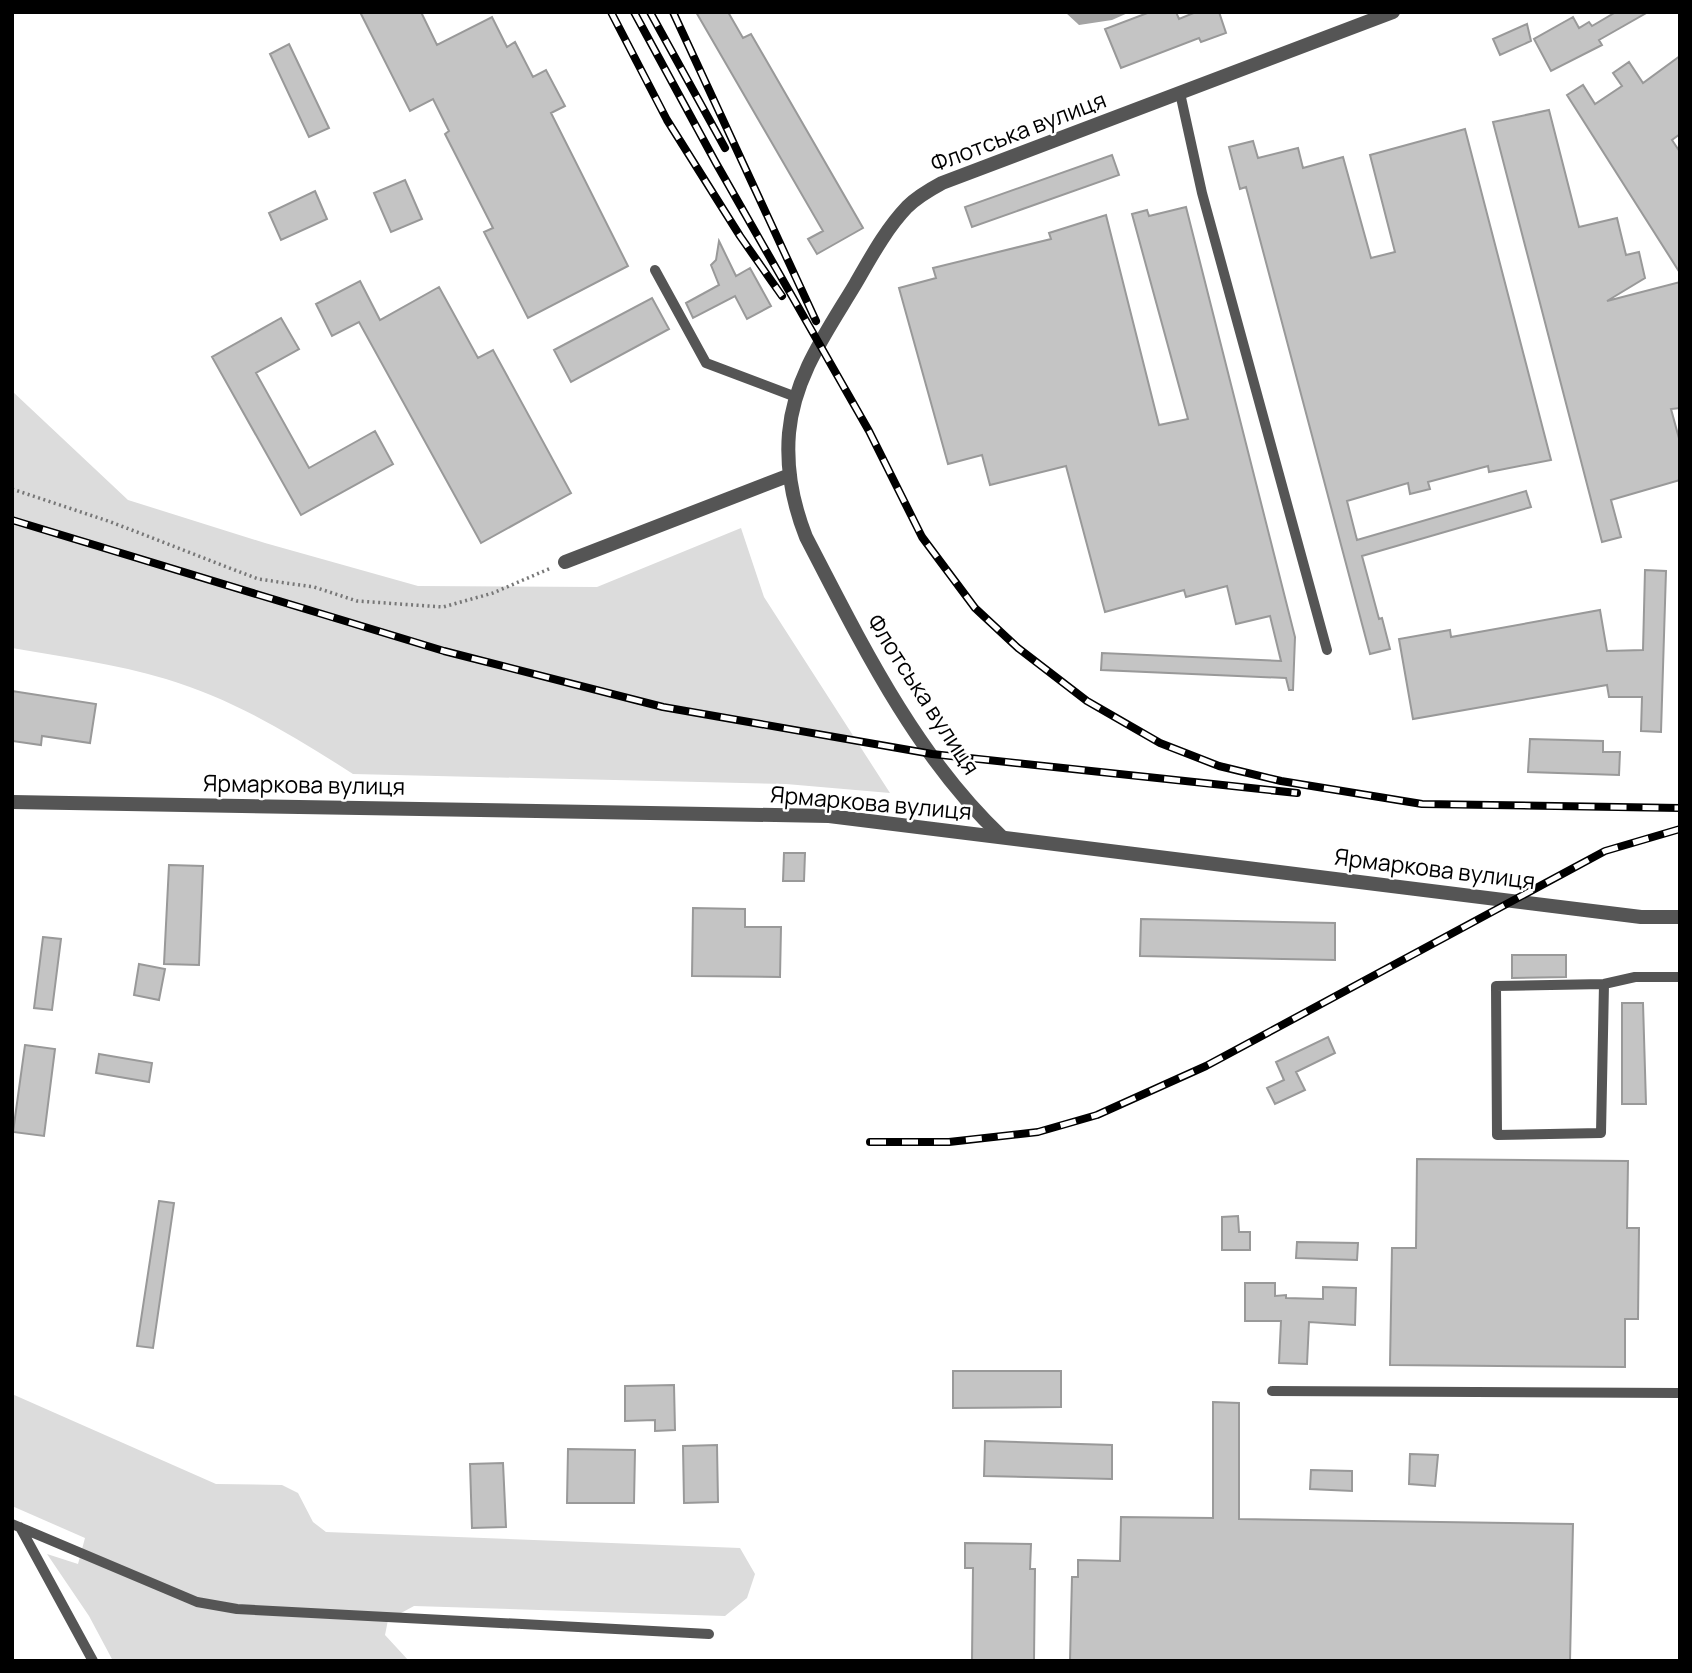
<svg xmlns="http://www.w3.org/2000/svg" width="1692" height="1673" viewBox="0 0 1692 1673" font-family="Manrope,sans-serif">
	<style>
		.green { fill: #dcdcdc }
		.water { fill: #a3a3a3 }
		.building { fill: #c4c4c4; stroke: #999; stroke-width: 2 }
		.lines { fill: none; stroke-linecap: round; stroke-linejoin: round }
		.path { stroke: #777; stroke-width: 3.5; stroke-dasharray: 2 3.5; stroke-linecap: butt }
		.service { stroke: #555; stroke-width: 10 }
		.minor { stroke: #555; stroke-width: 14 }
		.tertiary { stroke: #555; stroke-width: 14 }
		.rail-casing { stroke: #000; stroke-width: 8 }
		.rail { stroke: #fff; stroke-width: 5; stroke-dasharray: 16; stroke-linecap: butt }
		.labels { text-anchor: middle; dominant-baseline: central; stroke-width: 5; stroke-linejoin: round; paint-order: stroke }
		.street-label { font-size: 23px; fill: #000; stroke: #fff }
	</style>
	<rect width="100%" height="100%" fill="#fff"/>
	<path class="green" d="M12,391l116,109 137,43 153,43 179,1 144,-59 23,69 126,196 -104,-9 -433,-10c-59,-38 -120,-75 -187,-95 -50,-15 -103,-22 -154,-31z
		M12,1394l204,90 66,1 16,8 15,29 13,10 414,16 15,26 -8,24 -22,18 -311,-10 -26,14 -3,15 24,26h-296l-24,-45 -42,-62 31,10 7,-26 -73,-32z"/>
	<path class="water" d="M1065,12h65l-18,8 -33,5z"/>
	<path class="building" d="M360,12h61l16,33 55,-28 15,30 8,-5 18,35 13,-7 19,36 -14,7 77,153 -100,52 -44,-86 9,-4 -48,-94 4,-3 -16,-32 -23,12z
		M696,12h32l15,26 8,-4 112,194 -46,26 -9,-15 15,-8z
		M1150,12h26l3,7 17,-7h23l7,21 -25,9 -2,-4 -78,30 -16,-39z
		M1616,12h32l-49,28 3,5 -51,26 -17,-32 39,-22 6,11 10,-6 3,4z
		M1527,24l4,17 -31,14 -7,-16z
		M289,44l40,84 -20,9 -39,-83z
		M1680,56v78l-8,6 8,12v121l-113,-178 16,-10 12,19 27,-18 -9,-13 16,-11 14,21z
		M1549,110l30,117 38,-9 9,37 13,-3 6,26 -38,23 73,-19v126l-9,1 9,33v38l-69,20 10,37 -19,5 -109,-420z
		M1465,129l86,331 -62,12 -1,-6 -60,16 2,7 -20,5 -2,-11 -61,18 10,39 169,-49 5,16 -169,49 17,63 3,-1 8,31 -20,5 -124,-467 -6,2 -11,-42 24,-6 5,17 40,-10 5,20 40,-11 28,101 24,-6 -25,-97z
		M1112,155l7,20 -147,52 -7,-20z
		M405,180l17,39 -31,13 -17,-39z
		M315,191l12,28 -46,21 -12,-27z
		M1186,207l109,430 -2,53h-4l-3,-12 -185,-8 1,-17 179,8 -11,-45 -34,8 -9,-38 -41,11 -2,-7 -79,22 -39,-146 -76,19 -8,-30 -34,9 -49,-176 37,-10 -3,-10 118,-29 -2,-6 57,-18 53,210 29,-6 -56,-205 15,-4 2,6z
		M719,241l17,35 14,-8 21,38 -24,13 -12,-23 -42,22 -7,-15 33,-18 -8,-20 5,-5z
		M360,281l20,39 59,-33 39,71 15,-8 78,143 -90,50 -122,-221 -27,14 -16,-32z
		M652,298l17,31 -98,53 -17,-32z
		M281,318l18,31 -43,24 53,95 66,-37 18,33 -92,51 -89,-158z
		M1645,570l21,1 -5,161 -20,-1 1,-34h-33l-2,-12 -194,34 -14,-80 51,-9 1,7 149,-27 7,41 36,-1z
		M12,691l84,13 -6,39 -48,-7 -1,9 -29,-4z
		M1530,739l73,2v11h17l-1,23 -91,-3z
		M784,853h21l-1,28h-21z
		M169,865l34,1 -4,99 -35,-1z
		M693,908l52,1v18h36l-1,50 -88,-1z
		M1141,919l194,4v37l-195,-4z
		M43,937l18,2 -9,71 -18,-2z
		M1512,955h54v22l-54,1z
		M139,964l26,5 -6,31 -25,-5z
		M1622,1003h21l3,101h-24z
		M1328,1037l7,16 -39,19 9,18 -30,14 -8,-16 17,-8 -8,-18z
		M25,1045l30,4 -11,87 -31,-4z
		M99,1054l53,9 -3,19 -53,-9z
		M1417,1159l211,2 -1,67h12l-1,91h-13v48l-235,-2 2,-117h24z
		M159,1201l15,2 -21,145 -16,-2z
		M1238,1216l1,16h11v18h-28v-33z
		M1297,1242l61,1 -1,17 -61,-2z
		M1245,1283h30v13l11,-1v3l37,1v-12l33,1 -1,37 -46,-3 -2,42 -28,-1 2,-42h-36z
		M953,1371h108v36l-108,1z
		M674,1385l1,45 -20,1v-11l-30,1v-35z
		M1213,1402l26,1v116l334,5 -3,137h-500l2,-84h6v-17l42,1 1,-44 92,1z
		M985,1441l127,4v34l-128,-3z
		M717,1445l1,57 -34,1 -1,-57z
		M568,1449l67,1 -1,53h-67z
		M1410,1454l28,1 -3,31 -26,-2z
		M503,1463l3,64 -34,1 -2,-64z
		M1311,1470l41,1v20l-42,-2z
		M965,1543l66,1 -1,25h5l-1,92h-62l1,-93h-8z"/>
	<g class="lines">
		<path class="path" d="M12,489l99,33 147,57 56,8 43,14 86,6 50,-14 58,-25"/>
		<path class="service" d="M1180,93l22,100 125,457
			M655,270l51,93 90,34
			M1604,984l-3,149 -104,2 -1,-149 108,-2 31,-7h45
			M1272,1391l408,2
			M12,1524l185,78 40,7 472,25
			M20,1527l73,134"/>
		<path class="minor" d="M565,562l225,-87
			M1001,836c-86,-81 -141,-195 -195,-299 -13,-33 -20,-68 -17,-104 5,-57 39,-103 67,-150 15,-26 30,-54 51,-76 10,-10 22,-17 35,-24l451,-171"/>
		<path class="tertiary" d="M12,802l817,14 812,101h39"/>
		<g class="rail-casing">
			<path id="rail" d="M611,12l56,108 73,116 42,60
				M634,12l82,151 153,268 53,106 53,71 43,40 69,53 73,42 59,23 62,15 141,23 258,4
				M650,12l75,136
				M673,12l143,309
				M12,520l432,131 219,56 269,47 365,39
				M870,1142h79l89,-10 59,-17 109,-49 399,-215 75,-22"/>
		</g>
		<use href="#rail" class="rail"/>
	</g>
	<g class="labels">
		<g class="street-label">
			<text transform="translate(1018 131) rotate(-21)">Флотська вулиця</text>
			<text transform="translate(924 694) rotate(57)">Флотська вулиця</text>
			<text transform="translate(304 784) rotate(1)">Ярмаркова вулиця</text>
			<text transform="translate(871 802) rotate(5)">Ярмаркова вулиця</text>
			<text transform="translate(1435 868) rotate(7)">Ярмаркова вулиця</text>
		</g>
	</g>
	<rect width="1692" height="1673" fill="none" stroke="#000000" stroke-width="28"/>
</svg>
